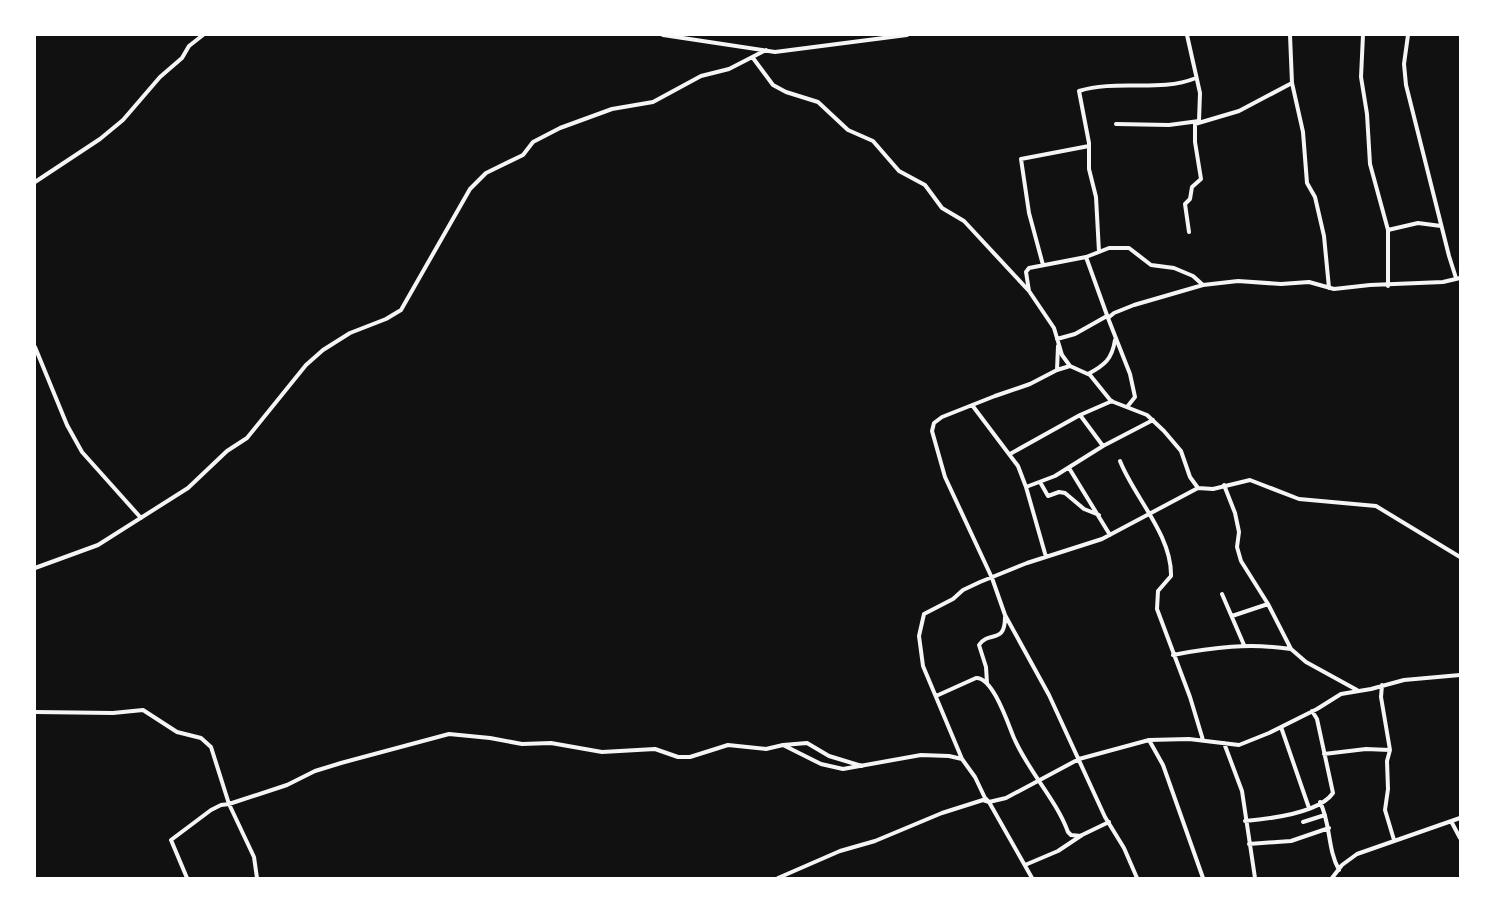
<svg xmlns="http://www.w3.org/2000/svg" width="1495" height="913" viewBox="0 0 1495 913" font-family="Georgia,serif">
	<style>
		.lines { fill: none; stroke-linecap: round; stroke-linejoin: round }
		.minor { stroke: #f5f5f5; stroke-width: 4 }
	</style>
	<rect width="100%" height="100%" fill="#111"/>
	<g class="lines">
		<path class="minor" d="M663,35l112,17 132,-17
			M1290,35l2,48 11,49 4,51 8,14 9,39 5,52
			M1363,35l-2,42 6,37 3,50 18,66v56
			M1408,35l-4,29 2,21 43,171 7,22
			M753,58l20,27 13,7 32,10 30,28 25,11 26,30 26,14 17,23 22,13 65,70 25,37 8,27 8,11 20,9 21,26 36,14 17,16 17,20 9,26 8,11 15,1 37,-9 49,19 77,7 84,51
			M1116,124l53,1 30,-4 1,-28 -13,-58
			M35,182l65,-43 23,-19 37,-43 22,-19 7,-12 14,-11
			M1388,230l30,-7 23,3
			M1189,232l-4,-28 5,-5 2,-12 9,-8 -6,-37v-18l44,-13 53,-28
			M1099,252l-3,-55 -7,-28v-26l-10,-52c38,-12 80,2 117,-13
			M1086,257l22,61
			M1043,265l-14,-52 -8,-54 68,-13
			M1029,291l-3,-19 3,-4 57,-11 23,-9h20l22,17 23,3 19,8 10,9
			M1057,339l18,-5 32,-18
			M35,347l32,78 15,27 59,66
			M1070,366l-13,4 -27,14 -35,12 -53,21 -8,6 -2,8 13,46 47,101 13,37 44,80 56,122 19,31 13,30
			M1057,370l1,-24
			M1088,374c17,-9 24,-15 27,-34
			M972,405l46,61 8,21 20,70
			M1127,407l8,-10 -5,-23 -22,-56 6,-5 20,-8 69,-20 35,-4 43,3 28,-2 25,7 36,-4 73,-3 17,-4
			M1080,415l23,31
			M1010,454l70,-39 32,-14
			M1120,461c14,36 52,74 51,115l-13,15 -1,18 33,88 13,43
			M1069,468l41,67
			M1040,482l8,14 11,-4 6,1 19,16 15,6
			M1224,485l11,28 4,19 -2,15 4,14 27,43 23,45 15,13 51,28
			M1026,487l29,-11 48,-30 50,-26
			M35,568l63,-23 90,-57 39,-37 20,-13 59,-73 17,-15 27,-17 36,-14 15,-9 69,-121 16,-16 37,-18 10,-13 27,-14 52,-19 41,-7 48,-26 28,-7 37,-19
			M1222,594l22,51
			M1232,616l36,-12
			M1173,655c40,-8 77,-12 118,-6
			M987,683l-1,-16 -7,-22c10,-15 26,0 26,-28
			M1382,685l-1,12 9,53 -3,11 1,28 -3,21 9,30
			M936,696l40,-18c17,-1 32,46 38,60 14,33 42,61 54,94l3,3 10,1
			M35,712l78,1 30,-3 34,22 24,6 10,9 18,57 25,53 3,21
			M1281,727l28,81
			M1149,740l14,25 40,113
			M1224,743l18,48 13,87
			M783,745l24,-2 22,13 33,10
			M1324,754l42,-5 24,1
			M962,759l-39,-93 -4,-30 5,-22 29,-15 10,-9 17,-8 47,-19 75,-24 96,-51
			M1320,802c11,22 7,46 19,68
			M1245,821c23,-2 74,-8 88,-28l-16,-74 -5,-8
			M1451,821l9,17
			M1303,822l22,-7
			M1249,844l42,-3 38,-13
			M1025,865l33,-14 24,-16 27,-13
			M187,878l-16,-38 40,-30 10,-5 8,-1 58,-19 28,-14 26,-8 108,-29 41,4 32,6 29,-1 51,9 53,-3 23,8h12l38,-12 38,4 17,-4 38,19 22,5 78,-14 28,1 13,3 13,18 10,21 4,4 17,-4 73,-39 70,-19 40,-1 50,6 30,-12 48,-24 24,-15 30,-5 33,-9 56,-5
			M778,878l62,-27 35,-10 67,-28 41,-13 6,2 43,76
			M1332,878l10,-13 15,-11 103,-36"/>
	</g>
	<rect width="1495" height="913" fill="none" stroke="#ffffff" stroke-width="72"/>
</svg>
